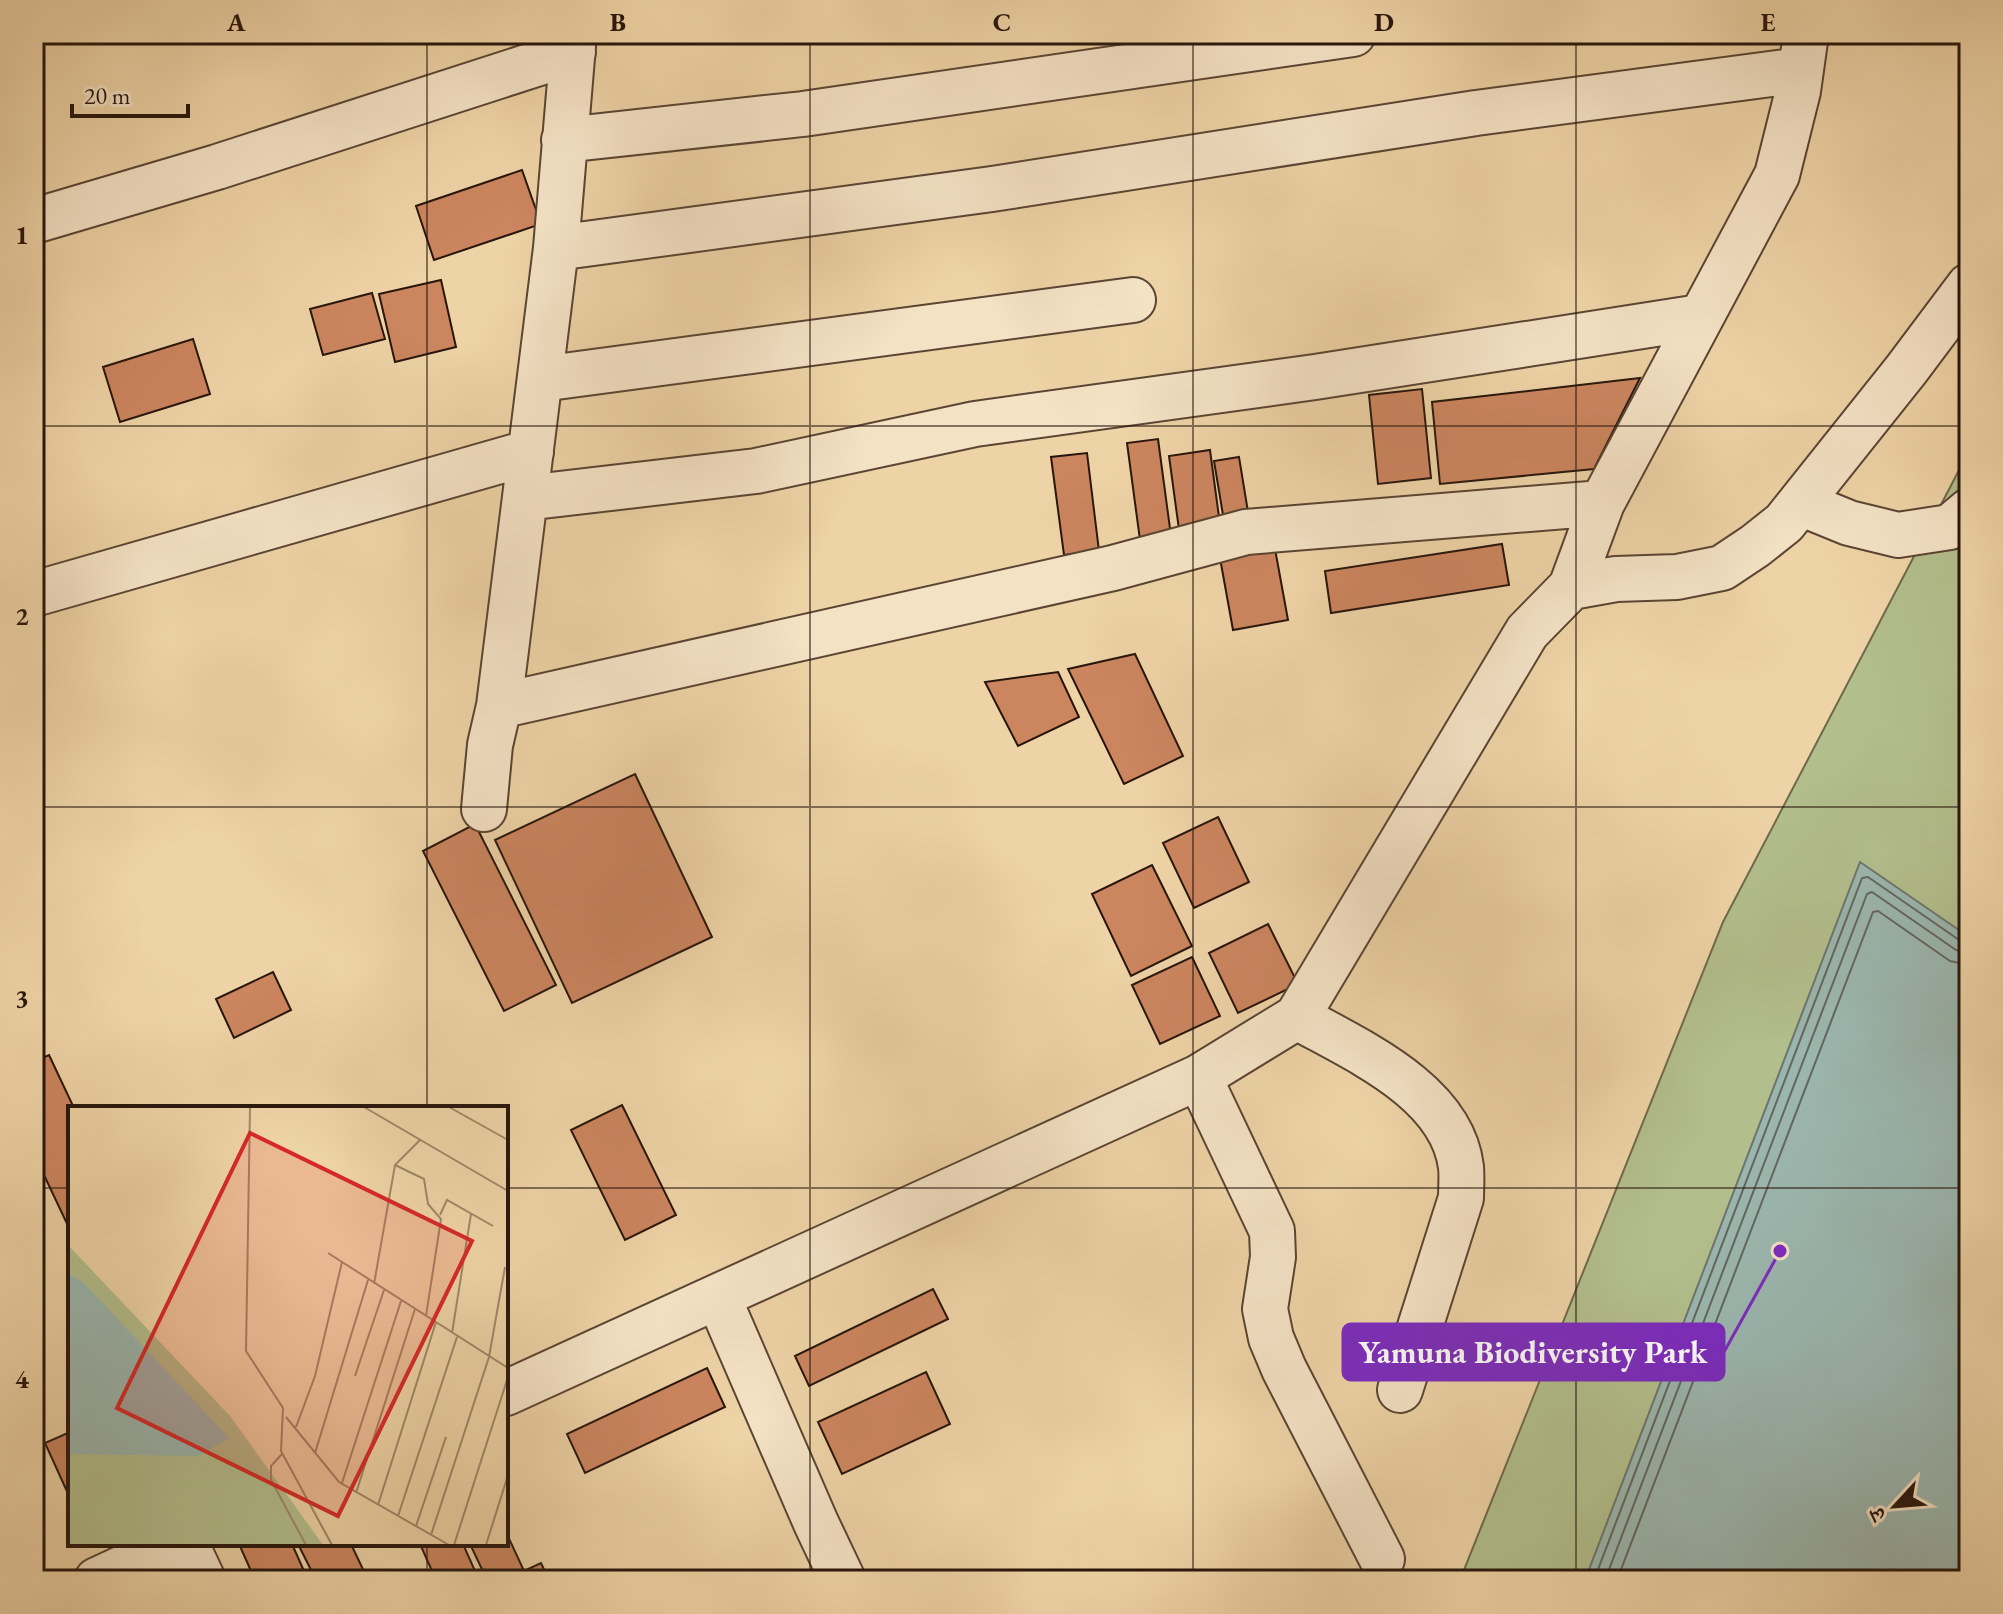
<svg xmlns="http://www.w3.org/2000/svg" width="2003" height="1614" viewBox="0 0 2003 1614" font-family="'EB Garamond','Noto Serif Devanagari',serif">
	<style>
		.green { fill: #b2be8c; stroke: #6d6a4c; stroke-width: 2 }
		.water { fill: #9bb6ae; stroke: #6d766e; stroke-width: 2 }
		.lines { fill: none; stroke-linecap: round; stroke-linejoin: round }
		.shore { stroke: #62665e; stroke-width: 2 }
		.building { fill: #cb855f; stroke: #28160d; stroke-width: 2 }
		.minor-casing { stroke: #5a4533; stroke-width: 48 }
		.minor { stroke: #f4e2c5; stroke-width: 44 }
		.grid { fill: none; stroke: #28160d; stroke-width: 2; stroke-opacity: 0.55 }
		.inset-road { fill: none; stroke: #9f8769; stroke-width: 2 }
		.view { fill: #d62828; fill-opacity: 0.15; stroke: #d62828; stroke-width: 4 }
		.inset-edge { fill: none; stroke: #28160d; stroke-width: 4 }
		.leader { fill: none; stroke: #7b2cbf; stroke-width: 3 }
		.callout-dot { fill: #7b2cbf; stroke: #f4e2c5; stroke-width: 3 }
		.callout { fill: #7b2cbf; stroke: #7b2cbf; stroke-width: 3 }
		.callout-label { font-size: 32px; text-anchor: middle; font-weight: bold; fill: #fff }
		.neatline { fill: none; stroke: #28160d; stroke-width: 3 }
		.grid-label { font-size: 26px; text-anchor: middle; font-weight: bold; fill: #28160d }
	</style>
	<rect width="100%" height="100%" fill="#eed3a6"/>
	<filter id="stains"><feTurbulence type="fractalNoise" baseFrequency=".0025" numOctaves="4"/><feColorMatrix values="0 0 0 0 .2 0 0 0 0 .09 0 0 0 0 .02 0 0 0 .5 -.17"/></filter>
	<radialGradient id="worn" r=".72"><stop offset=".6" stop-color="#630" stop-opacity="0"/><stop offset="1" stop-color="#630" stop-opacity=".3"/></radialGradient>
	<path class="green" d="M1969,451v1129h-509l263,-658z"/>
	<path class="water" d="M1860,862l109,75v643h-384z"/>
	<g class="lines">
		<path class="shore" d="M1594,1580l268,-702 6,-1 94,65 7,1
			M1605,1580l262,-686 5,-2 84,58 13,3
			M1617,1580l256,-668 5,-1 72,50 19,4"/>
	</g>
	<path class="building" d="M522,170l19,54 -107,36 -18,-54z
		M441,280l15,67 -61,15 -16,-68z
		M372,293l13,46 -62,16 -13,-46z
		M193,339l17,55 -90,28 -17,-55z
		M1640,378l-46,91 -154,15 -8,-82z
		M1422,389l9,89 -53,6 -9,-89z
		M1158,439l13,97 -31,4 -13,-97z
		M1210,450l11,82 -41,5 -11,-81z
		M1087,453l12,98 -35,4 -13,-98z
		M1239,457l10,61 -25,3 -10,-60z
		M1273,538l15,82 -55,10 -15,-83z
		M1502,544l7,41 -178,28 -6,-42z
		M1135,654l48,102 -59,28 -56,-115z
		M1058,672l21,45 -61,29 -33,-64z
		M635,774l77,163 -140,66 -77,-163z
		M1218,817l31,65 -55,26 -31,-65z
		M475,824l81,161 -52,26 -81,-160z
		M1152,865l40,81 -61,30 -39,-82z
		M1268,924l30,60 -60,29 -29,-60z
		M1192,957l28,59 -60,28 -28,-59z
		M273,972l18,38 -57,28 -18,-39z
		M49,1055l25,53h-4v122l-36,-76v-92z
		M622,1105l54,110 -51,25 -54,-110z
		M933,1289l15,30 -139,67 -14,-30z
		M707,1368l18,39 -140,66 -18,-39z
		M926,1372l24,52 -108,50 -24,-52z
		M70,1432v66l-25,-55z
		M506,1532l18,39 17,-8 8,17h-62l-17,-36h36z
		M239,1544h53l16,36h-53z
		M298,1544h53l17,36h-52z
		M420,1544h43l16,36h-43z"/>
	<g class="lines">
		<g class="minor-casing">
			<path id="minor" d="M564,140l239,-26 550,-80
				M34,221l183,-54 356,-115
				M556,248l436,-59 484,-76 325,-43
				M541,379l592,-79
				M525,498l231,-27 219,-47 340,-47 385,-60
				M1800,503l49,20 49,12 52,-8 19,-16
				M1571,587l31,-84 175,-328 21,-84 8,-57
				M34,594l497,-142
				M499,706l614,-138 133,-36 356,-29
				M484,809l6,-64 9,-39 57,-458 18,-214
				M1297,1017c59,33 155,74 164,150 1,10 0,21 0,31l-61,192
				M1199,1077l73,154 1,26 -8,52 6,29 13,31 98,190
				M718,1297l98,226 27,57
				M506,1393l693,-316 98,-60 230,-385 44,-45 45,-8 61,-2 45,-9 33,-22 29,-23 122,-153 63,-84
				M186,1544l17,36
				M97,1580l78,-36"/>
		</g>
		<use href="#minor" class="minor"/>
	</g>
	<path class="grid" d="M427,34v1074M810,34v1546M1193,34v1546M1576,34v1546M34,426h1935M34,807h1935M34,1188h36M506,1188h1463M427,1544v36"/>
	<g transform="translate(68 1106)">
		<rect width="440" height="440" fill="#eed3a6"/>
		<path d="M0,139l162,171 93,129h-255z" fill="#b2be8c"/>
		<path d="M0,167l16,10 145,155 -31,18 -130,-2z" fill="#9bb6ae"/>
		<path class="inset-road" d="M182,1l-4,244 37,57 -2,43 51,94M296,1l144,84M381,1l59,33M327,59l29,14 4,25 13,15 -15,97M372,109l7,-15 46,26M260,147l180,115M306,178l21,-119 25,-25M384,227l19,-119M287,270l29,-86M218,311l53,65 110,63M228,321l19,-51 27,-114M247,347l53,-173M214,348l-11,12v14l35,65M274,377l59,-182M288,387l59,-184M310,399l58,-183M330,410l59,-179M348,420l30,-89M363,429l58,-178 16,-90M386,439l54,-168M418,439l22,-70"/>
		<path class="view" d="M182,27l222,108 -134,275 -221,-108z"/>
		<rect width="440" height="440" class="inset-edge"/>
	</g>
	<path class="leader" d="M1780 1251L1724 1352"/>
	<circle class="callout-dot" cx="1780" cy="1251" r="8"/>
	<rect class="callout" x="1343" y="1324" width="381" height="56" rx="8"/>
	<g class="callout-label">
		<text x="1533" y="1363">Yamuna Biodiversity Park</text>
	</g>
	<rect width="2003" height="1614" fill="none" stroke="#eed3a6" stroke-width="88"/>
	<g transform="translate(1895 1506) rotate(244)" stroke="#f4e2c5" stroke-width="6" paint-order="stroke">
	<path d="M0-6L14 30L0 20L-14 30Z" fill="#28160d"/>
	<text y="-12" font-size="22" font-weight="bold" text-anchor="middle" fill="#28160d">उ</text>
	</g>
	<path d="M72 104v12h116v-12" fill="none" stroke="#28160d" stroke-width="4"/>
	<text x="84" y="104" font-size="24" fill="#28160d" stroke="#f4e2c5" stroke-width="6" paint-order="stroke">20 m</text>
	<rect x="44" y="44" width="1915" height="1526" class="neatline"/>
	<g class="grid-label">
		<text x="236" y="31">A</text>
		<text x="618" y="31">B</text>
		<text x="1002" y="31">C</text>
		<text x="1384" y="31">D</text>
		<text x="1768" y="31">E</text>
		<text x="22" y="244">1</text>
		<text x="22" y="625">2</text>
		<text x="22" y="1007">3</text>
		<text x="22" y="1388">4</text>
	</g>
	<rect width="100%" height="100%" filter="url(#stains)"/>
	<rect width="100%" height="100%" fill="url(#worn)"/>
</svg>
